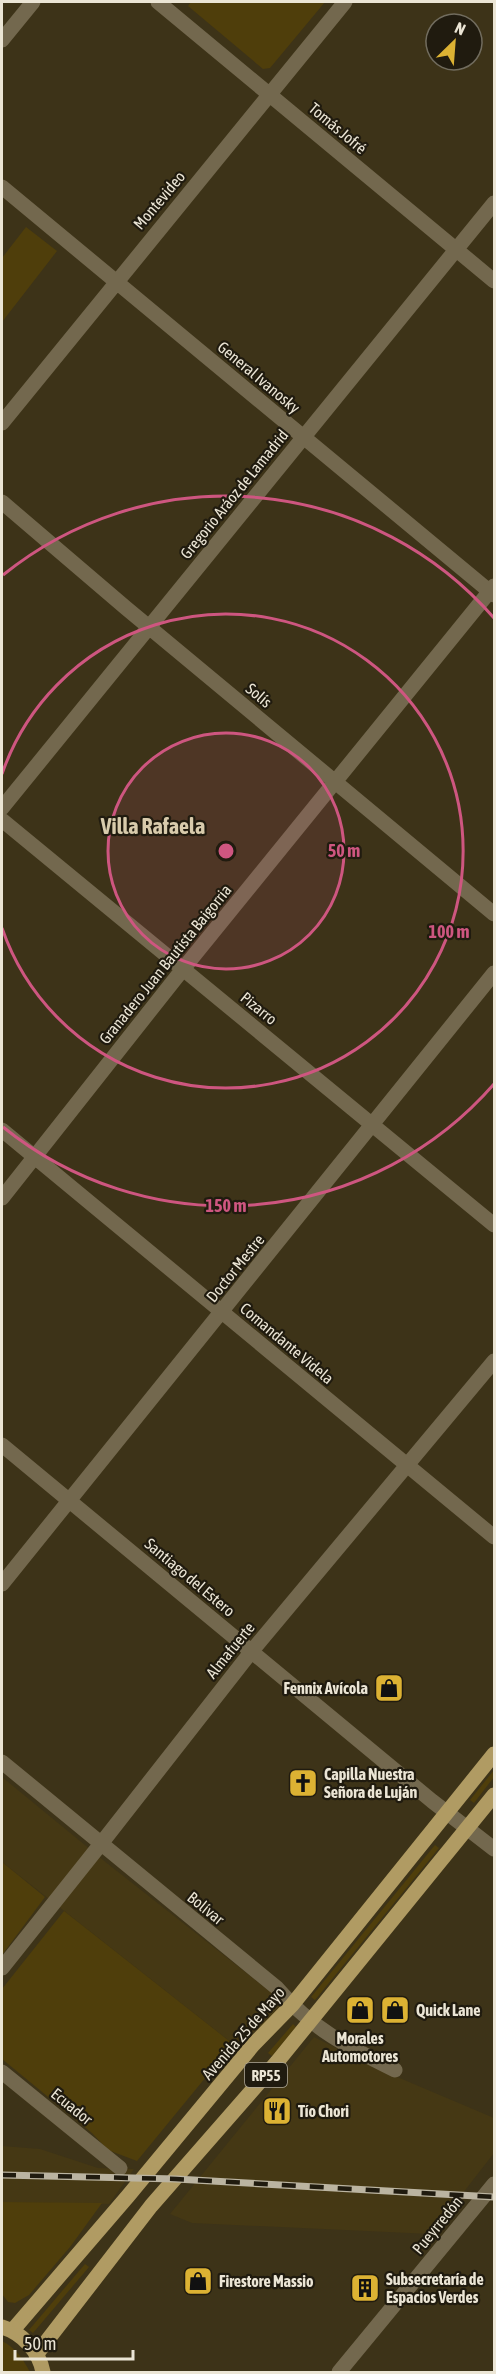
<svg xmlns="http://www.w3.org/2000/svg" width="496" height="2374" viewBox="0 0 496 2374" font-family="'Asap Condensed',sans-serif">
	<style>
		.built { fill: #453814 }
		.green { fill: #4f3e0b }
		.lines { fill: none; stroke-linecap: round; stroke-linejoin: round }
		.street { stroke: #73684e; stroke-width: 15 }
		.primary { stroke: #b09b63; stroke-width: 15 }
		.rail-casing { stroke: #bbb4a1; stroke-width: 7 }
		.rail { stroke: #201b0f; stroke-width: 4.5; stroke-dasharray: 14; stroke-linecap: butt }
		.ring { fill: none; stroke: #ce5680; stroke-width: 3 }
		.labels { text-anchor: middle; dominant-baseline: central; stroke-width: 4.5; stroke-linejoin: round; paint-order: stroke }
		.shield { fill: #201b0f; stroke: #aea89a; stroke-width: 1.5 }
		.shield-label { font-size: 15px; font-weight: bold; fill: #ebe5d5 }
		.street-label { font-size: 16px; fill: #ebe5d5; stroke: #201b0f }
		.poi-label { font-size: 16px; font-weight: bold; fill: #ebe5d5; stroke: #201b0f; text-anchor: start }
		.district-label { font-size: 22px; font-weight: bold; fill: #d8cbac; stroke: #201b0f }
		.centre { fill: #ce5680; stroke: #201b0f; stroke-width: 3 }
		.ring-label { font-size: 18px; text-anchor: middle; font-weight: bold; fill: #ce5680; stroke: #201b0f; stroke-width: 4.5; stroke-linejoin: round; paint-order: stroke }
	</style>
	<rect width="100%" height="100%" fill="#3d3318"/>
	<path class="built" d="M2,1777l106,87 169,133 4,11 -35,31 -13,5 -231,-182z
		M314,2037l62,31 118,50v35l-63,81 -239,-11 -22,-9z
		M2,2146l38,3 58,19 36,1 -25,35 -107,-2z"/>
	<path class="green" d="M191,2h134l-55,66 -7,1 -75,-63z
		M26,227l31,24 -55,71v-64z
		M494,1770v7l-20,26 -4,-3z
		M435,1845l4,3 -124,152 -4,-3z
		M2,1862l43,35 -43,58z
		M64,1911l169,133 -96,117 -29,-11 -16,-17 -90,-74v-70z
		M293,2024l3,3 -24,29 -4,-3z
		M2,2202l100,1 -32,44 -41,48 -14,8 -7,-1 -6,-8z
		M85,2264l4,3 -56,66 -4,-3z
		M2,2341c14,7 21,18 28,31h-28z"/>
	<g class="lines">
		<path class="street" d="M158,2l336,279
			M2,40l31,-38
			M2,187l492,408
			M2,423l343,-421
			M2,502l124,106 368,306
			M2,808l492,-605
			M2,820l492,405
			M2,1130l492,407
			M2,1198l181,-229 311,-383
			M2,1445l430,356 62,48
			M2,1584l492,-611
			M2,1762l275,226c35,41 71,59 118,82
			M2,1968l98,-123 151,-193 243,-291
			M2,2072l118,96
			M339,2372l155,-188"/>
		<path class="primary" d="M2,2327c20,6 37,24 41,45
			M12,2331l116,-135 125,-151 39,-40 202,-251
			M36,2355l115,-149 126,-144 217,-267"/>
		<g class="rail-casing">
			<path id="rail" d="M2,2175l174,4 318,18"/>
		</g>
		<use href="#rail" class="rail"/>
	</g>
	<circle cx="226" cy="851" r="118" fill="#ce5680" fill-opacity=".12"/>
	<g class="ring">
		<circle cx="226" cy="851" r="118"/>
		<path d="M2 774A237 237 0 1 1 2 928"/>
		<path d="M494 1084A355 355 0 0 1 3 1127M3 575A355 355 0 0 1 494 618"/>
	</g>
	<defs>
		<g id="shop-square" transform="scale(1.5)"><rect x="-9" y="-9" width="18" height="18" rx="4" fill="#dcb233" stroke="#201b0f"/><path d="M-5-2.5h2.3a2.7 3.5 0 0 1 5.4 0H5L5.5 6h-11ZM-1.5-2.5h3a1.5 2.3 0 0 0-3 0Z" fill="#111"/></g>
		<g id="church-square" transform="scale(1.5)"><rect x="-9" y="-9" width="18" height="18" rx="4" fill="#dcb233" stroke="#201b0f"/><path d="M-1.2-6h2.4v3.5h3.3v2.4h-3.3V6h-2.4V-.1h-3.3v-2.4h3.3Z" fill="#111"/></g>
		<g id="restaurant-square" transform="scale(1.5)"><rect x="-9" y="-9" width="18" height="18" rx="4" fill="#dcb233" stroke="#201b0f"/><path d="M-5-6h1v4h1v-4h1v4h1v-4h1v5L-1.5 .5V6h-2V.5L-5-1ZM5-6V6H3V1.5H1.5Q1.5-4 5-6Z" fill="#111"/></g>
		<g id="building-square" transform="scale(1.5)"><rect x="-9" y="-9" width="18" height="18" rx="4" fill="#dcb233" stroke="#201b0f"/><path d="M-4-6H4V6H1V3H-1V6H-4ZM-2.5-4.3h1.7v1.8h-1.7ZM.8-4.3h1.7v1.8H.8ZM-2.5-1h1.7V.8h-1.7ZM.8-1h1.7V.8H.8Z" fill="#111"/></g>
	</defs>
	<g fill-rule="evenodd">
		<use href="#shop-square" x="389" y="1688"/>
		<use href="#church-square" x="303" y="1783"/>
		<use href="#shop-square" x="360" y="2010"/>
		<use href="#shop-square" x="395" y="2010"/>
		<use href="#restaurant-square" x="277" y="2111"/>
		<use href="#shop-square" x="198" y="2281"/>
		<use href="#building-square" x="365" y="2288"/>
	</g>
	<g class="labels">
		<rect class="shield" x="245" y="2063" width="42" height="24" rx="4.5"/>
		<g class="shield-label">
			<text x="266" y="2075">RP55</text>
		</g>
		<g class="street-label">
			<text transform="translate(338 128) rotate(40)">Tomás Jofré</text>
			<text transform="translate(159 200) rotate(-50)">Montevideo</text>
			<text transform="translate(259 377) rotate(40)">General Ivanosky</text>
			<text transform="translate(234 494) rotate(-51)">Gregorio Aráoz de Lamadrid</text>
			<text transform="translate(259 695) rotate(40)">Solís</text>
			<text transform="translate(165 964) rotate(-51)">Granadero Juan Bautista Baigorria</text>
			<text transform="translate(259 1008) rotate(39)">Pizarro</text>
			<text transform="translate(235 1268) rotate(-51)">Doctor Mestre</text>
			<text transform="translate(287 1343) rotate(40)">Comandante Videla</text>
			<text transform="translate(190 1577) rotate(40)">Santiago del Estero</text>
			<text transform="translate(230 1650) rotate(-51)">Almafuerte</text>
			<text transform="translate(206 1908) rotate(39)">Bolívar</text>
			<text transform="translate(243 2033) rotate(-49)">Avenida 25 de Mayo</text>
			<text transform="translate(72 2106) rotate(39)">Ecuador</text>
			<text transform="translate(437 2225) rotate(-51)">Pueyrredón</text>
		</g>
		<g class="poi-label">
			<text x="368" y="1688" text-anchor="end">Fennix Avícola</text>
			<text x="324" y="1774">Capilla Nuestra<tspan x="324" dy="18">Señora de Luján</tspan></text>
			<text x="416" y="2010">Quick Lane</text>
			<text x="360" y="2038" text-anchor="middle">Morales<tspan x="360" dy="18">Automotores</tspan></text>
			<text x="298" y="2111">Tío Chori</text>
			<text x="386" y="2279">Subsecretaría de<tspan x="386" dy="18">Espacios Verdes</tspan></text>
			<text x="219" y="2281">Firestore Massio</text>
		</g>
		<g class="district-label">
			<text x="153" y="826">Villa Rafaela</text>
		</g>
	</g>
	<circle cx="226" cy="851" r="9" class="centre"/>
	<g class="ring-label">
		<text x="344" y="857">50 m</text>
		<text x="449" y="938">100 m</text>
		<text x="226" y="1212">150 m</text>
	</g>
	<rect width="496" height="2374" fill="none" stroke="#ebe5d5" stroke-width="6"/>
	<g transform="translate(454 42) rotate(25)"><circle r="28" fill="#201b0f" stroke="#716c5e" stroke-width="1.5"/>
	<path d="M0-4.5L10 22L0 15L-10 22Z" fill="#dcb233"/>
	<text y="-9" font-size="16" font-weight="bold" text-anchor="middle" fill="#ebe5d5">N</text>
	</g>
	<path d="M15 2350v9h118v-9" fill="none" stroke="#ebe5d5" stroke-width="3"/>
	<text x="24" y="2350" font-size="18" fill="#ebe5d5" stroke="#201b0f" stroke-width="4.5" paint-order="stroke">50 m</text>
</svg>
